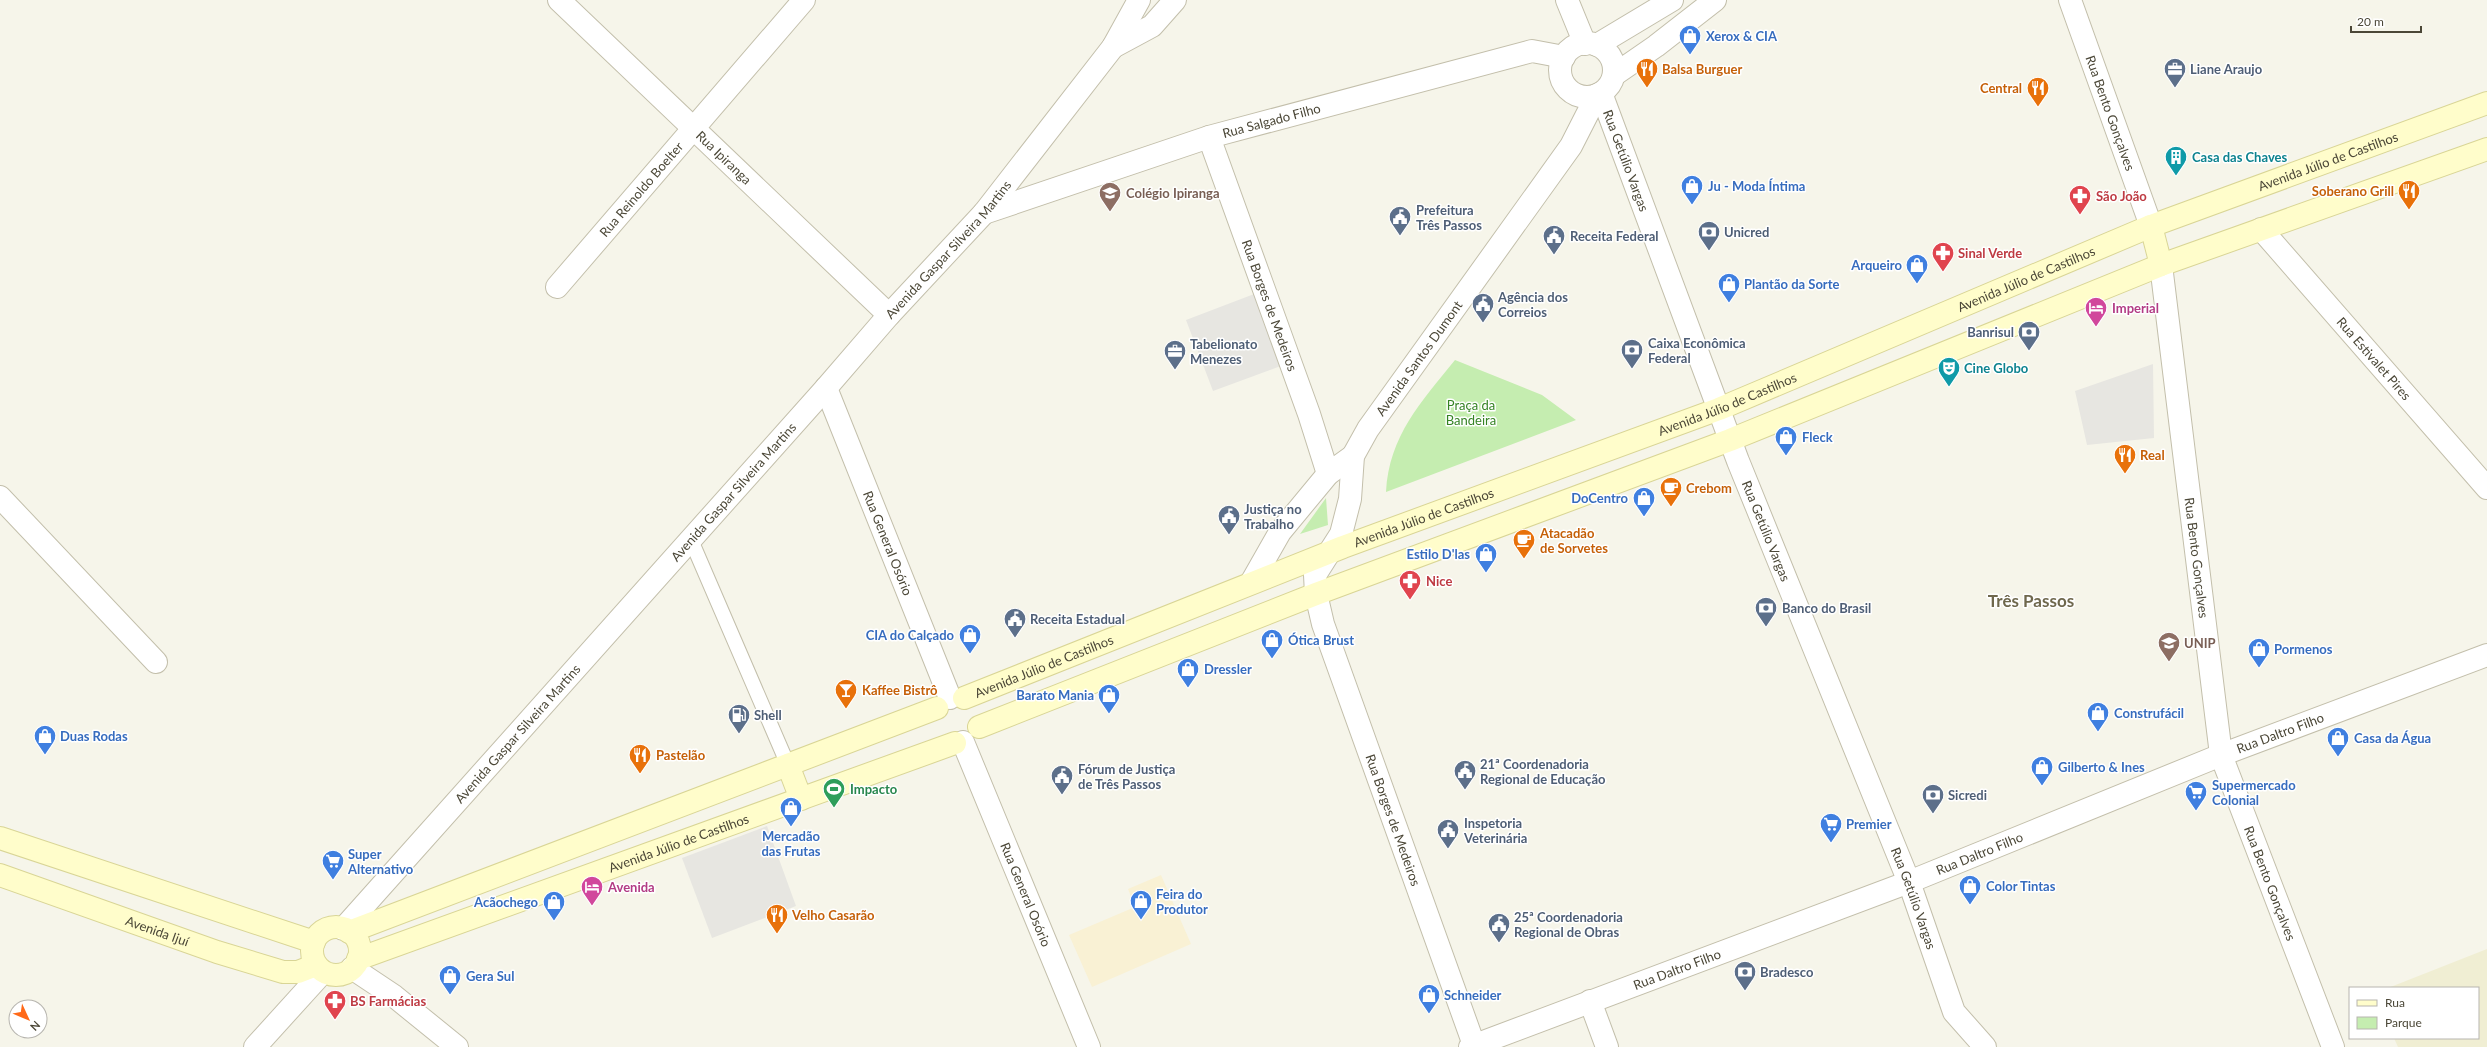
<svg xmlns="http://www.w3.org/2000/svg" width="2487" height="1047" viewBox="0 0 2487 1047" font-family="Lato,sans-serif">
	<style>
		.commercial { fill: #f9f1d4 }
		.education { fill: #f0eed3 }
		.green { fill: #c5edb0 }
		.parking { fill: #e7e6e1 }
		.lines { fill: none; stroke-linecap: round; stroke-linejoin: round }
		.service-casing { stroke: #c3bfab; stroke-width: 16 }
		.minor-casing { stroke: #c3bfab; stroke-width: 24 }
		.tertiary-casing { stroke: #c3bfab; stroke-width: 24 }
		.secondary-casing { stroke: #d9d596; stroke-width: 24 }
		.service { stroke: #fff; stroke-width: 14 }
		.minor { stroke: #fff; stroke-width: 22 }
		.tertiary { stroke: #fff; stroke-width: 22 }
		.secondary { stroke: #fffdcb; stroke-width: 22 }
		.labels { text-anchor: middle; dominant-baseline: central; stroke-width: 3; stroke-linejoin: round; paint-order: stroke }
		.shop-label { font-size: 13px; font-weight: bold; fill: #366cbe; stroke: #fff; text-anchor: start }
		.food-label { font-size: 13px; font-weight: bold; fill: #c56008; stroke: #fff; text-anchor: start }
		.service-label { font-size: 13px; font-weight: bold; fill: #4e5e75; stroke: #fff; text-anchor: start }
		.street-label { font-size: 13px; fill: #4b4737; stroke: #fff }
		.culture-label { font-size: 13px; font-weight: bold; fill: #0d838f; stroke: #fff; text-anchor: start }
		.education-label { font-size: 13px; font-weight: bold; fill: #785e54; stroke: #fff; text-anchor: start }
		.health-label { font-size: 13px; font-weight: bold; fill: #be3a42; stroke: #fff; text-anchor: start }
		.hotel-label { font-size: 13px; font-weight: bold; fill: #b23c85; stroke: #fff; text-anchor: start }
		.park-label { font-size: 13px; fill: #358324; stroke: #fff }
		.leisure-label { font-size: 13px; font-weight: bold; fill: #27864d; stroke: #fff; text-anchor: start }
		.district-label { font-size: 17px; font-weight: bold; fill: #6f684d; stroke: #fff }
	</style>
	<rect width="100%" height="100%" fill="#f6f5ea"/>
	<path class="commercial" d="M1161,875l30,69 -99,43 -23,-52 66,-28 -7,-18z"/>
	<path class="education" d="M2487,949v98h-89l-4,-9h84v-50h-90z"/>
	<path class="green" d="M1455,360l87,35 34,25 -190,72c3,-56 35,-90 69,-132z
		M1326,498l2,27 -28,9z"/>
	<path class="parking" d="M1262,291l27,72 -76,28 -27,-71z
		M2153,364l1,74 -67,7 -12,-54z
		M767,826l29,80 -84,32 -30,-80z"/>
	<g class="lines">
		<g class="service-casing">
			<path id="service" d="M691,540l97,225"/>
		</g>
		<g class="minor-casing">
			<g id="minor">
				<path id="s1" d="M559,0l330,315"/>
				<path d="M1567,0l18,44"/>
				<path id="s2" d="M2070,0l81,226"/>
				<path id="s3" d="M1209,137l100,277 19,60"/>
				<path id="s4" d="M2261,229l226,259"/>
				<path id="s5" d="M2161,265l60,490 112,292"/>
				<path id="s6" d="M557,287l247,-287"/>
				<path id="s7" d="M826,388l124,310"/>
				<path d="M0,497l156,165"/>
				<path id="s8" d="M1316,594l7,30 151,421"/>
				<path id="s9" d="M963,742l126,305"/>
				<path d="M352,968l42,28 63,51"/>
				<path d="M1590,1001l17,46"/>
			</g>
		</g>
		<g class="tertiary-casing">
			<g id="tertiary">
				<circle cx="1587" cy="70" r="27"/>
				<path d="M1597,45l75,-45"/>
				<path d="M1113,47l39,-21 23,-26"/>
				<path d="M1614,75l42,-29 59,-46"/>
				<path id="s10" d="M1601,93l137,368 171,421 45,130 31,35"/>
				<path id="s11" d="M984,213l225,-76 323,-86 32,6"/>
				<path d="M1251,583l29,-51 48,-58 25,-18"/>
				<path id="s12" d="M1316,594l-1,-19 26,-41 9,-35 3,-43 15,-27 203,-283 26,-51"/>
				<path id="s13" d="M343,929l483,-541 63,-73 95,-102 129,-166 26,-47"/>
				<path d="M255,1047l68,-75"/>
				<path id="s14" d="M1470,1047l439,-165 312,-127 266,-100"/>
			</g>
		</g>
		<g class="secondary-casing">
			<g id="secondary">
				<path d="M2151,226l10,39"/>
				<path id="s15" d="M964,698l379,-151 376,-138 432,-183 336,-123"/>
				<path d="M979,727l337,-133 414,-154 431,-175 326,-116"/>
				<path d="M788,765l13,34"/>
				<path d="M0,838l314,104"/>
				<path id="s16" d="M0,875l217,77 66,20h15l18,-7"/>
				<circle cx="336" cy="951" r="24"/>
				<path d="M349,932l588,-224"/>
				<path id="s17" d="M358,959l597,-216"/>
			</g>
		</g>
		<use href="#service" class="service"/>
		<use href="#minor" class="minor"/>
		<use href="#tertiary" class="tertiary"/>
		<use href="#secondary" class="secondary"/>
	</g>
	<defs>
		<g id="shop-pin" transform="scale(1.15)"><path d="M0 17L-7.5 6A9.5 9.5 0 1 1 7.5 6Z" fill="#3f7fe0" stroke="#fff"/><path d="M-5-2.5h2.3a2.7 3.5 0 0 1 5.4 0H5L5.5 6h-11ZM-1.5-2.5h3a1.5 2.3 0 0 0-3 0Z" fill="#fff"/></g>
		<g id="restaurant-pin" transform="scale(1.15)"><path d="M0 17L-7.5 6A9.5 9.5 0 1 1 7.5 6Z" fill="#e8710a" stroke="#fff"/><path d="M-5-6h1v4h1v-4h1v4h1v-4h1v5L-1.5 .5V6h-2V.5L-5-1ZM5-6V6H3V1.5H1.5Q1.5-4 5-6Z" fill="#fff"/></g>
		<g id="office-pin" transform="scale(1.15)"><path d="M0 17L-7.5 6A9.5 9.5 0 1 1 7.5 6Z" fill="#5c6f8a" stroke="#fff"/><path d="M-6-3h4V-5.5h4V-3h4V5H-6ZM-1-4.5V-3h2v-1.5ZM-6 0V1H6V0Z" fill="#fff"/></g>
		<g id="building-pin" transform="scale(1.15)"><path d="M0 17L-7.5 6A9.5 9.5 0 1 1 7.5 6Z" fill="#0f9aa8" stroke="#fff"/><path d="M-4-6H4V6H1V3H-1V6H-4ZM-2.5-4.3h1.7v1.8h-1.7ZM.8-4.3h1.7v1.8H.8ZM-2.5-1h1.7V.8h-1.7ZM.8-1h1.7V.8H.8Z" fill="#fff"/></g>
		<g id="school-pin" transform="scale(1.15)"><path d="M0 17L-7.5 6A9.5 9.5 0 1 1 7.5 6Z" fill="#8d6e63" stroke="#fff"/><path d="M0-5L7-2L0 1L-7-2ZM-4 1L0 2.5L4 1V4Q0 6-4 4Z" fill="#fff"/></g>
		<g id="pharmacy-pin" transform="scale(1.15)"><path d="M0 17L-7.5 6A9.5 9.5 0 1 1 7.5 6Z" fill="#e0444e" stroke="#fff"/><path d="M-2-6h4v4h4v4h-4v4h-4v-4h-4v-4h4Z" fill="#fff"/></g>
		<g id="civic-pin" transform="scale(1.15)"><path d="M0 17L-7.5 6A9.5 9.5 0 1 1 7.5 6Z" fill="#5c6f8a" stroke="#fff"/><path d="M-.6-6.5H3V-4.5H.6V-3L4-1V1h2V6H-6V1h2V-1L-.6-3ZM-1.2 2.5V6h2.4V2.5Z" fill="#fff"/></g>
		<g id="bank-pin" transform="scale(1.15)"><path d="M0 17L-7.5 6A9.5 9.5 0 1 1 7.5 6Z" fill="#5c6f8a" stroke="#fff"/><path d="M-6-4H6V4H-6ZM0-2.3a2.3 2.3 0 1 0 0 4.6a2.3 2.3 0 1 0 0-4.6Z" fill="#fff"/></g>
		<g id="hotel-pin" transform="scale(1.15)"><path d="M0 17L-7.5 6A9.5 9.5 0 1 1 7.5 6Z" fill="#d1479c" stroke="#fff"/><path d="M-6-4.5h1.5V1H6V5H4.5V3h-9V5H-6ZM-4 0a1.8 1.8 0 1 1 3.6 0ZM.5 0V-2.5h3Q6-2.5 6 0Z" fill="#fff"/></g>
		<g id="theatre-pin" transform="scale(1.15)"><path d="M0 17L-7.5 6A9.5 9.5 0 1 1 7.5 6Z" fill="#0f9aa8" stroke="#fff"/><path d="M-5-5.5Q0-4 5-5.5V0Q5 5 0 6Q-5 5-5 0ZM-3.3-2.5H-1v1.5H-3.3ZM1-2.5H3.3v1.5H1ZM-2.8 1Q0 5.5 2.8 1Z" fill="#fff"/></g>
		<g id="cafe-pin" transform="scale(1.15)"><path d="M0 17L-7.5 6A9.5 9.5 0 1 1 7.5 6Z" fill="#e8710a" stroke="#fff"/><path d="M-5.5-4.5H6V0H3Q3 3.5 0 3.5H-2.5Q-5.5 3.5-5.5 0ZM3-3.2v2h1.7v-2ZM-6 4.5H4V6H-6Z" fill="#fff"/></g>
		<g id="university-pin" transform="scale(1.15)"><path d="M0 17L-7.5 6A9.5 9.5 0 1 1 7.5 6Z" fill="#8d6e63" stroke="#fff"/><path d="M0-5L7-2L0 1L-7-2ZM-4 1L0 2.5L4 1V4Q0 6-4 4Z" fill="#fff"/></g>
		<g id="bar-pin" transform="scale(1.15)"><path d="M0 17L-7.5 6A9.5 9.5 0 1 1 7.5 6Z" fill="#e8710a" stroke="#fff"/><path d="M-6-5H6L.8 .8V4.5H3.5V6h-7V4.5H-.8V.8Z" fill="#fff"/></g>
		<g id="fuel-pin" transform="scale(1.15)"><path d="M0 17L-7.5 6A9.5 9.5 0 1 1 7.5 6Z" fill="#5c6f8a" stroke="#fff"/><path d="M-5.5-6h7V0h2V4h1.3V-2.5L3-4.5l.8-.8L6-3V5H2.5V1h-1V6h-7ZM-4.2-4.7v3.2H.2V-4.7Z" fill="#fff"/></g>
		<g id="stadium-pin" transform="scale(1.15)"><path d="M0 17L-7.5 6A9.5 9.5 0 1 1 7.5 6Z" fill="#2e9e5b" stroke="#fff"/><path d="M0-5a6.5 5 0 1 0 0 10a6.5 5 0 1 0 0-10ZM-3.5-1.8h7v3.6h-7Z" fill="#fff"/></g>
		<g id="supermarket-pin" transform="scale(1.15)"><path d="M0 17L-7.5 6A9.5 9.5 0 1 1 7.5 6Z" fill="#3f7fe0" stroke="#fff"/><path d="M-6-5.5h2.5l.6 2H6L4.5 2H-2.5L-4.4-4H-6ZM-1.5 3.2a1.3 1.3 0 1 0 .1 0ZM3 3.2a1.3 1.3 0 1 0 .1 0Z" fill="#fff"/></g>
	</defs>
	<g fill-rule="evenodd">
		<use href="#shop-pin" x="1690" y="36"/>
		<use href="#restaurant-pin" x="1647" y="69"/>
		<use href="#office-pin" x="2175" y="69"/>
		<use href="#restaurant-pin" x="2038" y="88"/>
		<use href="#building-pin" x="2176" y="157"/>
		<use href="#shop-pin" x="1692" y="186"/>
		<use href="#restaurant-pin" x="2409" y="191"/>
		<use href="#school-pin" x="1110" y="193"/>
		<use href="#pharmacy-pin" x="2080" y="196"/>
		<use href="#civic-pin" x="1400" y="217"/>
		<use href="#bank-pin" x="1709" y="232"/>
		<use href="#civic-pin" x="1554" y="236"/>
		<use href="#pharmacy-pin" x="1943" y="253"/>
		<use href="#shop-pin" x="1917" y="265"/>
		<use href="#shop-pin" x="1729" y="284"/>
		<use href="#civic-pin" x="1483" y="304"/>
		<use href="#hotel-pin" x="2096" y="308"/>
		<use href="#bank-pin" x="2029" y="332"/>
		<use href="#bank-pin" x="1632" y="350"/>
		<use href="#office-pin" x="1175" y="351"/>
		<use href="#theatre-pin" x="1949" y="368"/>
		<use href="#shop-pin" x="1786" y="437"/>
		<use href="#restaurant-pin" x="2125" y="455"/>
		<use href="#cafe-pin" x="1671" y="488"/>
		<use href="#shop-pin" x="1644" y="498"/>
		<use href="#civic-pin" x="1229" y="516"/>
		<use href="#cafe-pin" x="1524" y="540"/>
		<use href="#shop-pin" x="1486" y="554"/>
		<use href="#pharmacy-pin" x="1410" y="581"/>
		<use href="#bank-pin" x="1766" y="608"/>
		<use href="#civic-pin" x="1015" y="619"/>
		<use href="#shop-pin" x="970" y="635"/>
		<use href="#shop-pin" x="1272" y="640"/>
		<use href="#university-pin" x="2169" y="643"/>
		<use href="#shop-pin" x="2259" y="649"/>
		<use href="#shop-pin" x="1188" y="669"/>
		<use href="#bar-pin" x="846" y="690"/>
		<use href="#shop-pin" x="1109" y="695"/>
		<use href="#shop-pin" x="2098" y="713"/>
		<use href="#fuel-pin" x="739" y="715"/>
		<use href="#shop-pin" x="45" y="736"/>
		<use href="#shop-pin" x="2338" y="738"/>
		<use href="#restaurant-pin" x="640" y="755"/>
		<use href="#shop-pin" x="2042" y="767"/>
		<use href="#civic-pin" x="1465" y="771"/>
		<use href="#civic-pin" x="1062" y="776"/>
		<use href="#stadium-pin" x="834" y="789"/>
		<use href="#supermarket-pin" x="2196" y="792"/>
		<use href="#bank-pin" x="1933" y="795"/>
		<use href="#shop-pin" x="791" y="808"/>
		<use href="#supermarket-pin" x="1831" y="824"/>
		<use href="#civic-pin" x="1448" y="830"/>
		<use href="#supermarket-pin" x="333" y="861"/>
		<use href="#shop-pin" x="1970" y="886"/>
		<use href="#hotel-pin" x="592" y="887"/>
		<use href="#shop-pin" x="1141" y="901"/>
		<use href="#shop-pin" x="554" y="902"/>
		<use href="#restaurant-pin" x="777" y="915"/>
		<use href="#civic-pin" x="1499" y="924"/>
		<use href="#bank-pin" x="1745" y="972"/>
		<use href="#shop-pin" x="450" y="976"/>
		<use href="#shop-pin" x="1429" y="995"/>
		<use href="#pharmacy-pin" x="335" y="1001"/>
	</g>
	<g class="labels">
		<g class="shop-label">
			<text x="1706" y="36">Xerox &amp; CIA</text>
			<text x="1708" y="186">Ju - Moda Íntima</text>
			<text x="1902" y="265" text-anchor="end">Arqueiro</text>
			<text x="1744" y="284">Plantão da Sorte</text>
			<text x="1802" y="437">Fleck</text>
			<text x="1628" y="498" text-anchor="end">DoCentro</text>
			<text x="1470" y="554" text-anchor="end">Estilo D'las</text>
			<text x="954" y="635" text-anchor="end">CIA do Calçado</text>
			<text x="1288" y="640">Ótica Brust</text>
			<text x="2274" y="649">Pormenos</text>
			<text x="1204" y="669">Dressler</text>
			<text x="1094" y="695" text-anchor="end">Barato Mania</text>
			<text x="2114" y="713">Construfácil</text>
			<text x="60" y="736">Duas Rodas</text>
			<text x="2354" y="738">Casa da Água</text>
			<text x="2058" y="767">Gilberto &amp; Ines</text>
			<text x="2212" y="785">Supermercado<tspan x="2212" dy="15">Colonial</tspan></text>
			<text x="1846" y="824">Premier</text>
			<text x="791" y="836" text-anchor="middle">Mercadão<tspan x="791" dy="15">das Frutas</tspan></text>
			<text x="348" y="854">Super<tspan x="348" dy="15">Alternativo</tspan></text>
			<text x="1986" y="886">Color Tintas</text>
			<text x="1156" y="894">Feira do<tspan x="1156" dy="15">Produtor</tspan></text>
			<text x="538" y="902" text-anchor="end">Acãochego</text>
			<text x="466" y="976">Gera Sul</text>
			<text x="1444" y="995">Schneider</text>
		</g>
		<g class="food-label">
			<text x="1662" y="69">Balsa Burguer</text>
			<text x="2022" y="88" text-anchor="end">Central</text>
			<text x="2394" y="191" text-anchor="end">Soberano Grill</text>
			<text x="2140" y="455">Real</text>
			<text x="1686" y="488">Crebom</text>
			<text x="1540" y="533">Atacadão<tspan x="1540" dy="15">de Sorvetes</tspan></text>
			<text x="862" y="690">Kaffee Bistrô</text>
			<text x="656" y="755">Pastelão</text>
			<text x="792" y="915">Velho Casarão</text>
		</g>
		<g class="service-label">
			<text x="2190" y="69">Liane Araujo</text>
			<text x="1416" y="210">Prefeitura<tspan x="1416" dy="15">Três Passos</tspan></text>
			<text x="1724" y="232">Unicred</text>
			<text x="1570" y="236">Receita Federal</text>
			<text x="1498" y="297">Agência dos<tspan x="1498" dy="15">Correios</tspan></text>
			<text x="2014" y="332" text-anchor="end">Banrisul</text>
			<text x="1648" y="343">Caixa Econômica<tspan x="1648" dy="15">Federal</tspan></text>
			<text x="1190" y="344">Tabelionato<tspan x="1190" dy="15">Menezes</tspan></text>
			<text x="1244" y="509">Justiça no<tspan x="1244" dy="15">Trabalho</tspan></text>
			<text x="1782" y="608">Banco do Brasil</text>
			<text x="1030" y="619">Receita Estadual</text>
			<text x="754" y="715">Shell</text>
			<text x="1480" y="764">21ª Coordenadoria<tspan x="1480" dy="15">Regional de Educação</tspan></text>
			<text x="1078" y="769">Fórum de Justiça<tspan x="1078" dy="15">de Três Passos</tspan></text>
			<text x="1948" y="795">Sicredi</text>
			<text x="1464" y="823">Inspetoria<tspan x="1464" dy="15">Veterinária</tspan></text>
			<text x="1514" y="917">25ª Coordenadoria<tspan x="1514" dy="15">Regional de Obras</tspan></text>
			<text x="1760" y="972">Bradesco</text>
		</g>
		<g class="street-label">
			<text stroke="none"><textPath href="#s2" startOffset="120">Rua Bento Gonçalves</textPath></text>
			<text stroke="none"><textPath href="#s11" startOffset="302">Rua Salgado Filho</textPath></text>
			<text stroke="none"><textPath href="#s1" startOffset="228">Rua Ipiranga</textPath></text>
			<text stroke="none"><textPath href="#s10" startOffset="72">Rua Getúlio Vargas</textPath></text>
			<text stroke="none"><textPath href="#s15" startOffset="1466">Avenida Júlio de Castilhos</textPath></text>
			<text stroke="none"><textPath href="#s6" startOffset="129">Rua Reinoldo Boelter</textPath></text>
			<text stroke="none"><textPath href="#s13" startOffset="910">Avenida Gaspar Silveira Martins</textPath></text>
			<text stroke="none"><textPath href="#s15" startOffset="1142">Avenida Júlio de Castilhos</textPath></text>
			<text stroke="none"><textPath href="#s3" startOffset="179">Rua Borges de Medeiros</textPath></text>
			<text stroke="none"><textPath href="#s12" startOffset="265">Avenida Santos Dumont</textPath></text>
			<text stroke="none"><textPath href="#s4" startOffset="172">Rua Estivalet Pires</textPath></text>
			<text stroke="none"><textPath href="#s15" startOffset="818">Avenida Júlio de Castilhos</textPath></text>
			<text stroke="none"><textPath href="#s13" startOffset="586">Avenida Gaspar Silveira Martins</textPath></text>
			<text stroke="none"><textPath href="#s15" startOffset="494">Avenida Júlio de Castilhos</textPath></text>
			<text stroke="none"><textPath href="#s10" startOffset="468">Rua Getúlio Vargas</textPath></text>
			<text stroke="none"><textPath href="#s7" startOffset="167">Rua General Osório</textPath></text>
			<text stroke="none"><textPath href="#s5" startOffset="295">Rua Bento Gonçalves</textPath></text>
			<text stroke="none"><textPath href="#s15" startOffset="86">Avenida Júlio de Castilhos</textPath></text>
			<text stroke="none"><textPath href="#s14" startOffset="869">Rua Daltro Filho</textPath></text>
			<text stroke="none"><textPath href="#s13" startOffset="262">Avenida Gaspar Silveira Martins</textPath></text>
			<text stroke="none"><textPath href="#s8" startOffset="239">Rua Borges de Medeiros</textPath></text>
			<text stroke="none"><textPath href="#s17" startOffset="341">Avenida Júlio de Castilhos</textPath></text>
			<text stroke="none"><textPath href="#s14" startOffset="545">Rua Daltro Filho</textPath></text>
			<text stroke="none"><textPath href="#s5" startOffset="631">Rua Bento Gonçalves</textPath></text>
			<text stroke="none"><textPath href="#s9" startOffset="165">Rua General Osório</textPath></text>
			<text stroke="none"><textPath href="#s10" startOffset="864">Rua Getúlio Vargas</textPath></text>
			<text stroke="none"><textPath href="#s16" startOffset="167">Avenida Ijuí</textPath></text>
			<text stroke="none"><textPath href="#s14" startOffset="221">Rua Daltro Filho</textPath></text>
		</g>
		<g class="culture-label">
			<text x="2192" y="157">Casa das Chaves</text>
			<text x="1964" y="368">Cine Globo</text>
		</g>
		<g class="education-label">
			<text x="1126" y="193">Colégio Ipiranga</text>
			<text x="2184" y="643">UNIP</text>
		</g>
		<g class="health-label">
			<text x="2096" y="196">São João</text>
			<text x="1958" y="253">Sinal Verde</text>
			<text x="1426" y="581">Nice</text>
			<text x="350" y="1001">BS Farmácias</text>
		</g>
		<g class="hotel-label">
			<text x="2112" y="308">Imperial</text>
			<text x="608" y="887">Avenida</text>
		</g>
		<g class="park-label">
			<text x="1471" y="405">Praça da<tspan x="1471" dy="15">Bandeira</tspan></text>
		</g>
		<g class="leisure-label">
			<text x="850" y="789">Impacto</text>
		</g>
		<g class="district-label">
			<text x="2031" y="600">Três Passos</text>
		</g>
	</g>
	<rect x="2349" y="987" width="130" height="52" fill="#ffffff" stroke="#b7b5af"/>
	<rect x="2357" y="1000" width="20" height="6" fill="#fffdcb" stroke="#b7b5af"/>
	<text x="2385" y="1007" font-size="12" fill="#4b4737">Rua</text>
	<rect x="2357" y="1017" width="20" height="12" fill="#c5edb0" stroke="#b7b5af"/>
	<text x="2385" y="1027" font-size="12" fill="#4b4737">Parque</text>
	<g transform="translate(28 1019) rotate(134)"><circle r="19" fill="#ffffff" stroke="#b7b5af"/>
	<path d="M0-3L7 15L0 10L-7 15Z" fill="#ff6918"/>
	<text y="-6" font-size="11" font-weight="bold" text-anchor="middle" fill="#4b4737">N</text>
	</g>
	<path d="M2351 26v6h70v-6" fill="none" stroke="#4b4737" stroke-width="2"/>
	<text x="2357" y="26" font-size="12" fill="#4b4737" stroke="#ffffff" stroke-width="3" paint-order="stroke">20 m</text>
</svg>
